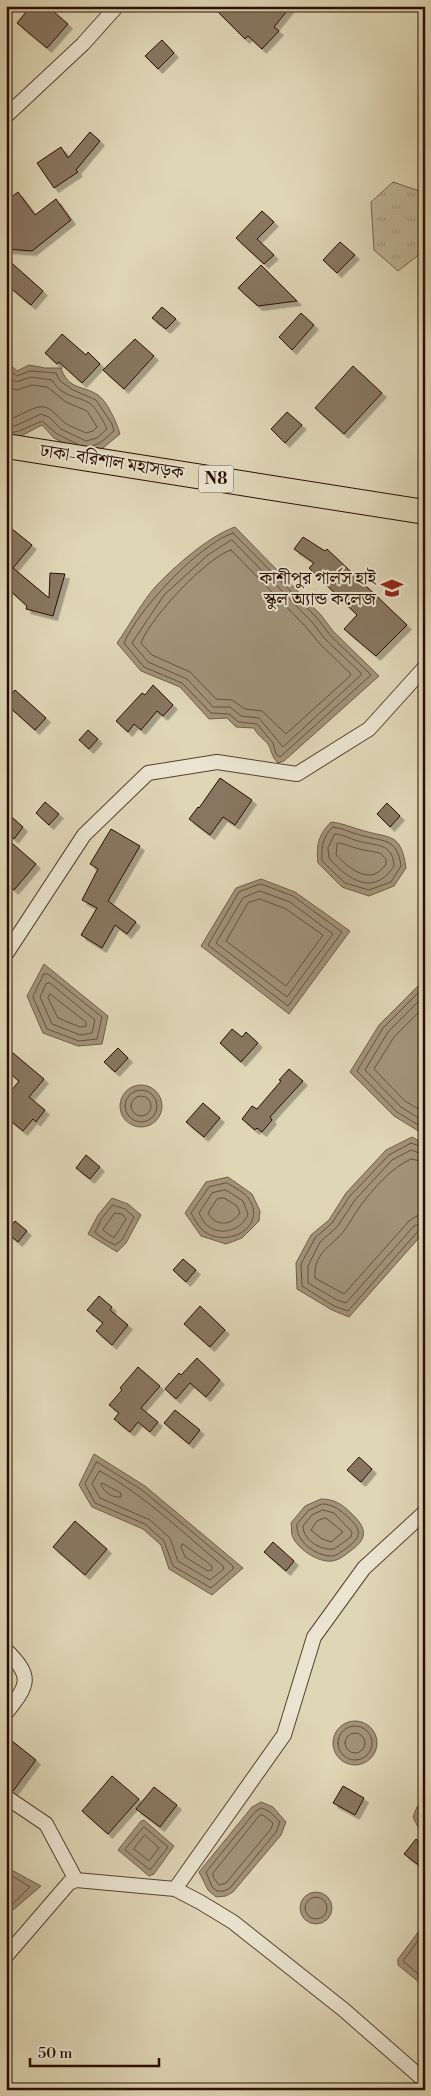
<svg xmlns="http://www.w3.org/2000/svg" width="431" height="2096" viewBox="0 0 431 2096" font-family="'Libre Bodoni','Noto Serif Bengali',serif">
	<style>
		.grass { fill: url(#grass-tufts); stroke: #75614e }
		.water { fill: #a19279; stroke: #715d4a }
		.lines { fill: none; stroke-linecap: round; stroke-linejoin: round }
		.shore { stroke: #66503e; stroke-width: 1 }
		.building { fill: #887660; stroke: #2a0e03; filter: url(#shadow) }
		.street-casing { stroke: #574030; stroke-width: 16 }
		.highway-casing { stroke: #2a0e03; stroke-width: 26 }
		.street { stroke: #eae4d0; stroke-width: 14 }
		.highway { stroke: #dfd6b6; stroke-width: 24 }
		.labels { text-anchor: middle; dominant-baseline: central; stroke-width: 4; stroke-linejoin: round; paint-order: stroke }
		.shield { fill: #eae4d0; stroke: #644e40; stroke-width: 1 }
		.shield-label { font-size: 16px; font-weight: bold; fill: #2a0e03 }
		.street-label { font-size: 18px; fill: #2a0e03; stroke: #eae4d0 }
		.poi-label { font-size: 18px; fill: #2a0e03; stroke: #eae4d0; text-anchor: end }
	</style>
	<defs>
		<pattern id="grass-tufts" width="24" height="20" patternUnits="userSpaceOnUse" patternTransform="scale(1.25)"><rect width="24" height="20" fill="#c0b498"/><path d="M3 7l-1-3M5 7V3M7 7l1-3M15 17l-1-3M17 17v-4M19 17l1-3" fill="none" stroke="#a59a81"/></pattern>
		<filter id="shadow"><feDropShadow dx="4.5" dy="4.5" stdDeviation="0" flood-color="#0004"/></filter>
	</defs>
	<rect width="100%" height="100%" fill="#dfd6b6"/>
	<filter id="stains"><feTurbulence type="fractalNoise" baseFrequency=".004" numOctaves="4"/><feColorMatrix values="0 0 0 0 .2 0 0 0 0 .09 0 0 0 0 .02 0 0 0 .5 -.17"/></filter>
	<radialGradient id="worn" r=".72"><stop offset=".6" stop-color="#630" stop-opacity="0"/><stop offset="1" stop-color="#630" stop-opacity=".3"/></radialGradient>
	<path class="grass" d="M393,182l32,11v57l-27,21 -24,-21 -3,-48z"/>
	<path class="water" d="M6,361l11,10 12,-6 16,3h16c7,22 22,17 37,27 9,6 19,28 22,39l-17,14 -17,6 -32,-16 -12,-13 -21,11 -15,3z
		M235,527l86,88 12,16 46,45 -95,85 -6,2c-7,-7 -6,-12 -10,-19 -5,-6 -11,-9 -14,-16l-18,-1 -9,-9 -18,1 -29,-32 -39,-16 -24,-28c13,-18 24,-40 39,-57 19,-20 53,-50 79,-59z
		M331,822c11,1 19,5 30,8 28,9 40,1 45,38l-12,18 -25,10 -27,-9 -24,-24c-2,-17 0,-28 13,-41z
		M261,879l34,13 55,39 -61,83 -88,-68 35,-58z
		M44,964l64,52 -6,28 -24,2 -35,-13 -16,-37z
		M425,979v156l-31,-19 -44,-44 29,-47z
		M120 1106a21 21 0 1 1 42 0a21 21 0 1 1-42 0Z
		M412,1137l13,7v87l-76,86 -17,-7 -35,-21 -1,-26 15,-28 18,-15 17,-27 40,-43z
		M228,1177l24,17 8,17 -1,10 -17,17 -16,6 -25,-8 -16,-23 21,-31z
		M112,1198l16,6 13,11 -15,28 -9,9 -29,-18 10,-19z
		M94,1454l51,32 98,82 -31,27 -43,-26 -8,-24 -18,-16 -51,-22 -13,-22z
		M321,1499c13,0 21,5 30,14 17,16 17,26 -2,39 -5,4 -10,8 -17,9 -14,2 -36,-13 -40,-26 -1,-4 0,-8 -1,-12l14,-17z
		M333 1743a22 22 0 1 1 44 0a22 22 0 1 1-44 0Z
		M261,1802l12,5 13,15 -5,13 -48,57 -7,4 -10,1 -8,-7 -9,-18 53,-65z
		M425,1802v28l-7,-3 -5,-10 4,-10z
		M144,1820l30,26 -20,28 -5,2 -31,-26 23,-29z
		M6,1867l35,19 -35,30z
		M300 1908a16 16 0 1 1 32 0a16 16 0 1 1-32 0Z
		M425,1923v62l-5,-2 -22,-18v-6z"/>
	<g class="lines">
		<path class="shore" d="M6,367l11,9 13,-5 26,2 4,8 13,9 23,10 16,24 2,7 -14,12 -8,3
			M6,376l10,6 15,-5 21,3c11,19 27,15 40,25 5,5 12,17 15,24l-10,9 -11,3 -25,-12 -12,-12 -8,-3 -24,11 -11,3
			M6,387l11,3 15,-5 15,2 19,15 21,9 10,16 -4,4 -7,2c-6,-3 -15,-6 -21,-10 -10,-8 -15,-20 -30,-15 -10,3 -18,10 -29,12
			M10,433l9,-2 23,-10 15,13 20,10
			M233,533l84,85 13,17 41,40 -91,82 -4,-3 -3,-11 -16,-19 -18,-2 -10,-8 -18,-1 -29,-30 -38,-16 -20,-24c13,-32 75,-99 109,-110z
			M232,540l80,82 13,17 37,35 -79,73 -24,-29 -18,-2 -11,-9h-17l-26,-28 -39,-17 -16,-19 32,-48 44,-40z
			M231,550l75,77 14,17 31,30 -1,2 -64,58 -24,-23 -17,-2 -13,-9 -16,-1 -26,-27 -38,-17 -11,-12c9,-25 66,-86 90,-93z
			M333,827c10,1 18,6 27,8 23,7 37,2 41,31l-10,16 -22,8 -24,-7 -23,-22c-1,-14 1,-25 11,-34z
			M335,834c8,0 15,5 23,7 17,5 35,1 36,25 -20,31 -46,14 -65,-8l-1,-10z
			M340,843l19,6 21,4 6,6v5c-15,23 -36,5 -50,-9l1,-11z
			M261,884l32,12 49,36 -54,74 -80,-61 31,-53z
			M260,891l30,11 43,32 -46,63 -71,-54 27,-45z
			M260,899l26,10 37,26 -37,51 -60,-45 22,-38z
			M44,974h4l54,43 -5,22 -18,2 -32,-12 -14,-32z
			M50,983l45,37 -3,13 -12,2 -28,-11 -12,-27 6,-13z
			M425,986l-42,42 -26,43 40,41 28,17
			M50,994l36,28v4l-6,1 -22,-9 -10,-20z
			M425,995l-37,37 -23,38 36,37 24,15
			M425,1006l-31,31 -20,32 31,32 20,12
			M125 1106a16 16 0 1 1 32 0a16 16 0 1 1-32 0Z
			M131 1106a10 10 0 1 1 20 0a10 10 0 1 1-20 0Z
			M425,1148l-14,-5 -22,12 -39,41 -18,27 -17,15 -14,26 1,22 32,20 14,5 71,-81 6,-2
			M425,1155l-14,-5 -19,10 -37,40 -18,27 -17,15 -12,24v17l29,17 9,3 68,-77 11,-4
			M425,1162l-14,-3c-20,9 -37,29 -50,46 -7,9 -11,18 -17,26 -13,16 -31,22 -29,47l29,16 66,-74 7,-4 8,-1
			M227,1183c7,4 18,10 22,16 18,28 -21,49 -44,33 -6,-4 -11,-14 -14,-19l18,-26z
			M226,1190l17,11 5,13c-5,15 -26,23 -40,12 -4,-2 -7,-9 -9,-13l13,-20z
			M224,1198l13,8 3,7c-9,13 -24,14 -32,0l9,-14z
			M113,1205l12,4 9,8 -12,23 -7,5 -10,-5 -10,-8 7,-14z
			M115,1213l7,1 4,5 -12,19 -11,-8z
			M97,1462l45,28 91,76v3l-22,19 -38,-22 -9,-25 -19,-17 -50,-21 -10,-19z
			M100,1471c46,25 83,62 123,95l1,3 -14,11 -32,-19 -8,-23 -20,-18 -50,-22 -8,-14z
			M102,1483l19,10v4c-8,1 -16,-4 -20,-12z
			M322,1504c11,0 18,6 27,14 16,15 10,21 -5,32 -5,3 -9,7 -14,6 -16,-1 -35,-16 -33,-32l11,-13z
			M323,1510l11,3 18,19 -1,5 -17,12c-13,2 -31,-9 -31,-23l9,-11z
			M326,1518l17,14 -12,10 -9,-3 -11,-9 6,-9z
			M183,1544l29,22v4l-4,1 -23,-14 -4,-10z
			M338 1743a17 17 0 1 1 34 0a17 17 0 1 1-34 0Z
			M345 1743a10 10 0 1 1 20 0a10 10 0 1 1-20 0Z
			M262,1808l8,4 10,10 -4,10 -46,56 -6,3h-7l-5,-4 -6,-15 49,-60z
			M263,1815l10,8 -2,6 -45,54 -7,2 -6,-8v-4l46,-57z
			M144,1827l24,20 -18,23 -25,-20z
			M145,1835l14,13 -10,13 -15,-12z
			M6,1872l24,15 -24,23
			M305 1908a11 11 0 1 1 22 0a11 11 0 1 1-22 0Z
			M425,1931l-22,30 22,19"/>
	</g>
	<path class="building" d="M31,6h16l21,18 -21,24 -30,-25z
		M212,6h79l-17,21 5,4 -17,18 -14,-13 -3,3z
		M162,40l12,13 -16,16 -13,-13z
		M90,132l10,9 -24,29 2,2 -24,16 -17,-25 24,-16 7,11z
		M18,192l17,23 21,-16 15,21 -39,31 -26,-2v-48z
		M262,211l12,11 -17,17 17,16 -10,9 -28,-26z
		M340,242l15,13 -18,18 -14,-13z
		M6,258l37,33 -12,14 -25,-21z
		M261,265l36,36 -39,5 -20,-18z
		M162,307l14,12 -10,10 -14,-11z
		M301,313l13,12 -22,25 -13,-13z
		M62,334l24,21 2,-3 12,12 -18,19 -23,-21 -2,2 -12,-11z
		M135,339l19,17 -30,33 -21,-19z
		M353,366l29,27 -38,41 -29,-26z
		M287,412l15,13 -17,18 -14,-14z
		M6,524l26,21 -19,23 36,30 1,-25 15,1 -12,42 -27,-7 1,-3 -21,-19z
		M303,537l22,14 2,-2 80,76 -31,31 -32,-27 13,-14 -48,-47 5,-5 -20,-14z
		M153,685l20,20 -10,11 -6,-5 -16,19 -7,-6 -6,8 -12,-11 26,-28 3,2z
		M15,690l31,28 -11,12 -29,-26v-4z
		M88,730l10,9 -9,10 -10,-9z
		M220,778l32,22 -17,25 -12,-8 -13,18 -21,-16 9,-12 1,1z
		M45,802l14,12 -10,11 -13,-12z
		M387,803l13,13 -10,11 -13,-13z
		M6,812l17,15 -9,12 -8,-7z
		M111,829l29,17 -32,55 28,21 -9,12 -12,-9 -13,23 -21,-13 16,-27 -15,-8 16,-31 -8,-5z
		M6,838l30,26 -22,26 -8,-7z
		M232,1029l10,8 4,-5 12,11 -17,19 -21,-19z
		M118,1048l10,10 -13,14 -11,-10z
		M13,1053l31,26 -15,18 16,13 -9,12 -3,-3 -10,12 -17,-14v-20l13,-16 -13,-11v-9z
		M289,1069l14,12 -33,36 2,3 -10,12 -5,-4 -2,2 -13,-11 10,-13 5,3 24,-28 -2,-1z
		M203,1103l17,15 -16,19 -18,-15z
		M86,1155l14,12 -10,12 -14,-11z
		M15,1221l12,10 -9,11 -12,-10z
		M183,1259l13,11 -10,12 -13,-12z
		M99,1296l13,11 -2,3 18,15 -16,20 -16,-14 7,-8 -16,-13z
		M200,1306l25,24 -15,17 -26,-23z
		M197,1358l23,22 -14,17 -16,-14 -14,16 -11,-10 14,-16 2,2z
		M138,1367l22,19 -19,22 17,14 -8,10 -12,-10 -8,10 -16,-13 5,-6 -10,-8 13,-15 -2,-2z
		M175,1410l25,20 -11,14 -25,-21z
		M359,1457l13,12 -11,13 -14,-12z
		M75,1521l32,28 -22,26 -32,-28z
		M273,1542l21,19 -8,10 -22,-19z
		M12,1741l24,19 -23,31 -7,-3v-39z
		M112,1776l27,23 -31,35 -26,-23z
		M343,1786l21,12 -9,17 -22,-12z
		M154,1787l23,18 -17,22 -24,-18z
		M416,1839l9,8v23l-21,-16z"/>
	<g class="lines">
		<g class="street-casing">
			<path id="street" d="M6,116l77,-72 34,-38
				M6,954l78,-119 64,-62 69,-11 80,12 72,-45 56,-62
				M6,1650c27,27 23,34 0,63
				M6,1797l40,27 30,56 -7,3 -63,73
				M76,1880l99,9 25,13 33,20 111,88 81,71
				M175,1889l109,-154 30,-98 50,-69 61,-56"/>
		</g>
		<g class="highway-casing">
			<path id="highway" d="M6,446l419,66"/>
		</g>
		<use href="#street" class="street"/>
		<use href="#highway" class="highway"/>
	</g>
	<defs>
		<g id="school-bare" transform="scale(1.725)"><path d="M0-5L7-2L0 1L-7-2ZM-4 1L0 2.5L4 1V4Q0 6-4 4Z" fill="#8f2418" stroke="#eae4d0" stroke-width="2.5" paint-order="stroke"/></g>
	</defs>
	<g fill-rule="evenodd">
		<use href="#school-bare" x="392" y="588"/>
	</g>
	<g class="labels">
		<rect class="shield" x="198.5" y="465.5" width="35" height="27" rx="4"/>
		<g class="shield-label">
			<text x="216" y="479">N8</text>
		</g>
		<g class="street-label">
			<text transform="translate(112 462) rotate(9)">ঢাকা-বরিশাল মহাসড়ক</text>
		</g>
		<g class="poi-label">
			<text x="376" y="578">কাশীপুর গার্লস হাই<tspan x="376" dy="21">স্কুল অ্যান্ড কলেজ</tspan></text>
		</g>
	</g>
	<rect width="431" height="2096" fill="none" stroke="#dfd6b6" stroke-width="25"/>
	<rect x="8" y="8" width="416" height="2081" fill="none" stroke="#2a0e03" stroke-width="2.5"/>
	<rect x="12" y="12" width="406" height="2071" fill="none" stroke="#2a0e03"/>
	<path d="M30 2058v8h129v-8" fill="none" stroke="#2a0e03" stroke-width="2.5"/>
	<text x="38" y="2058" font-size="15" fill="#2a0e03" stroke="#eae4d0" stroke-width="4" paint-order="stroke">50 m</text>
	<rect width="100%" height="100%" filter="url(#stains)"/>
	<rect width="100%" height="100%" fill="url(#worn)"/>
</svg>
